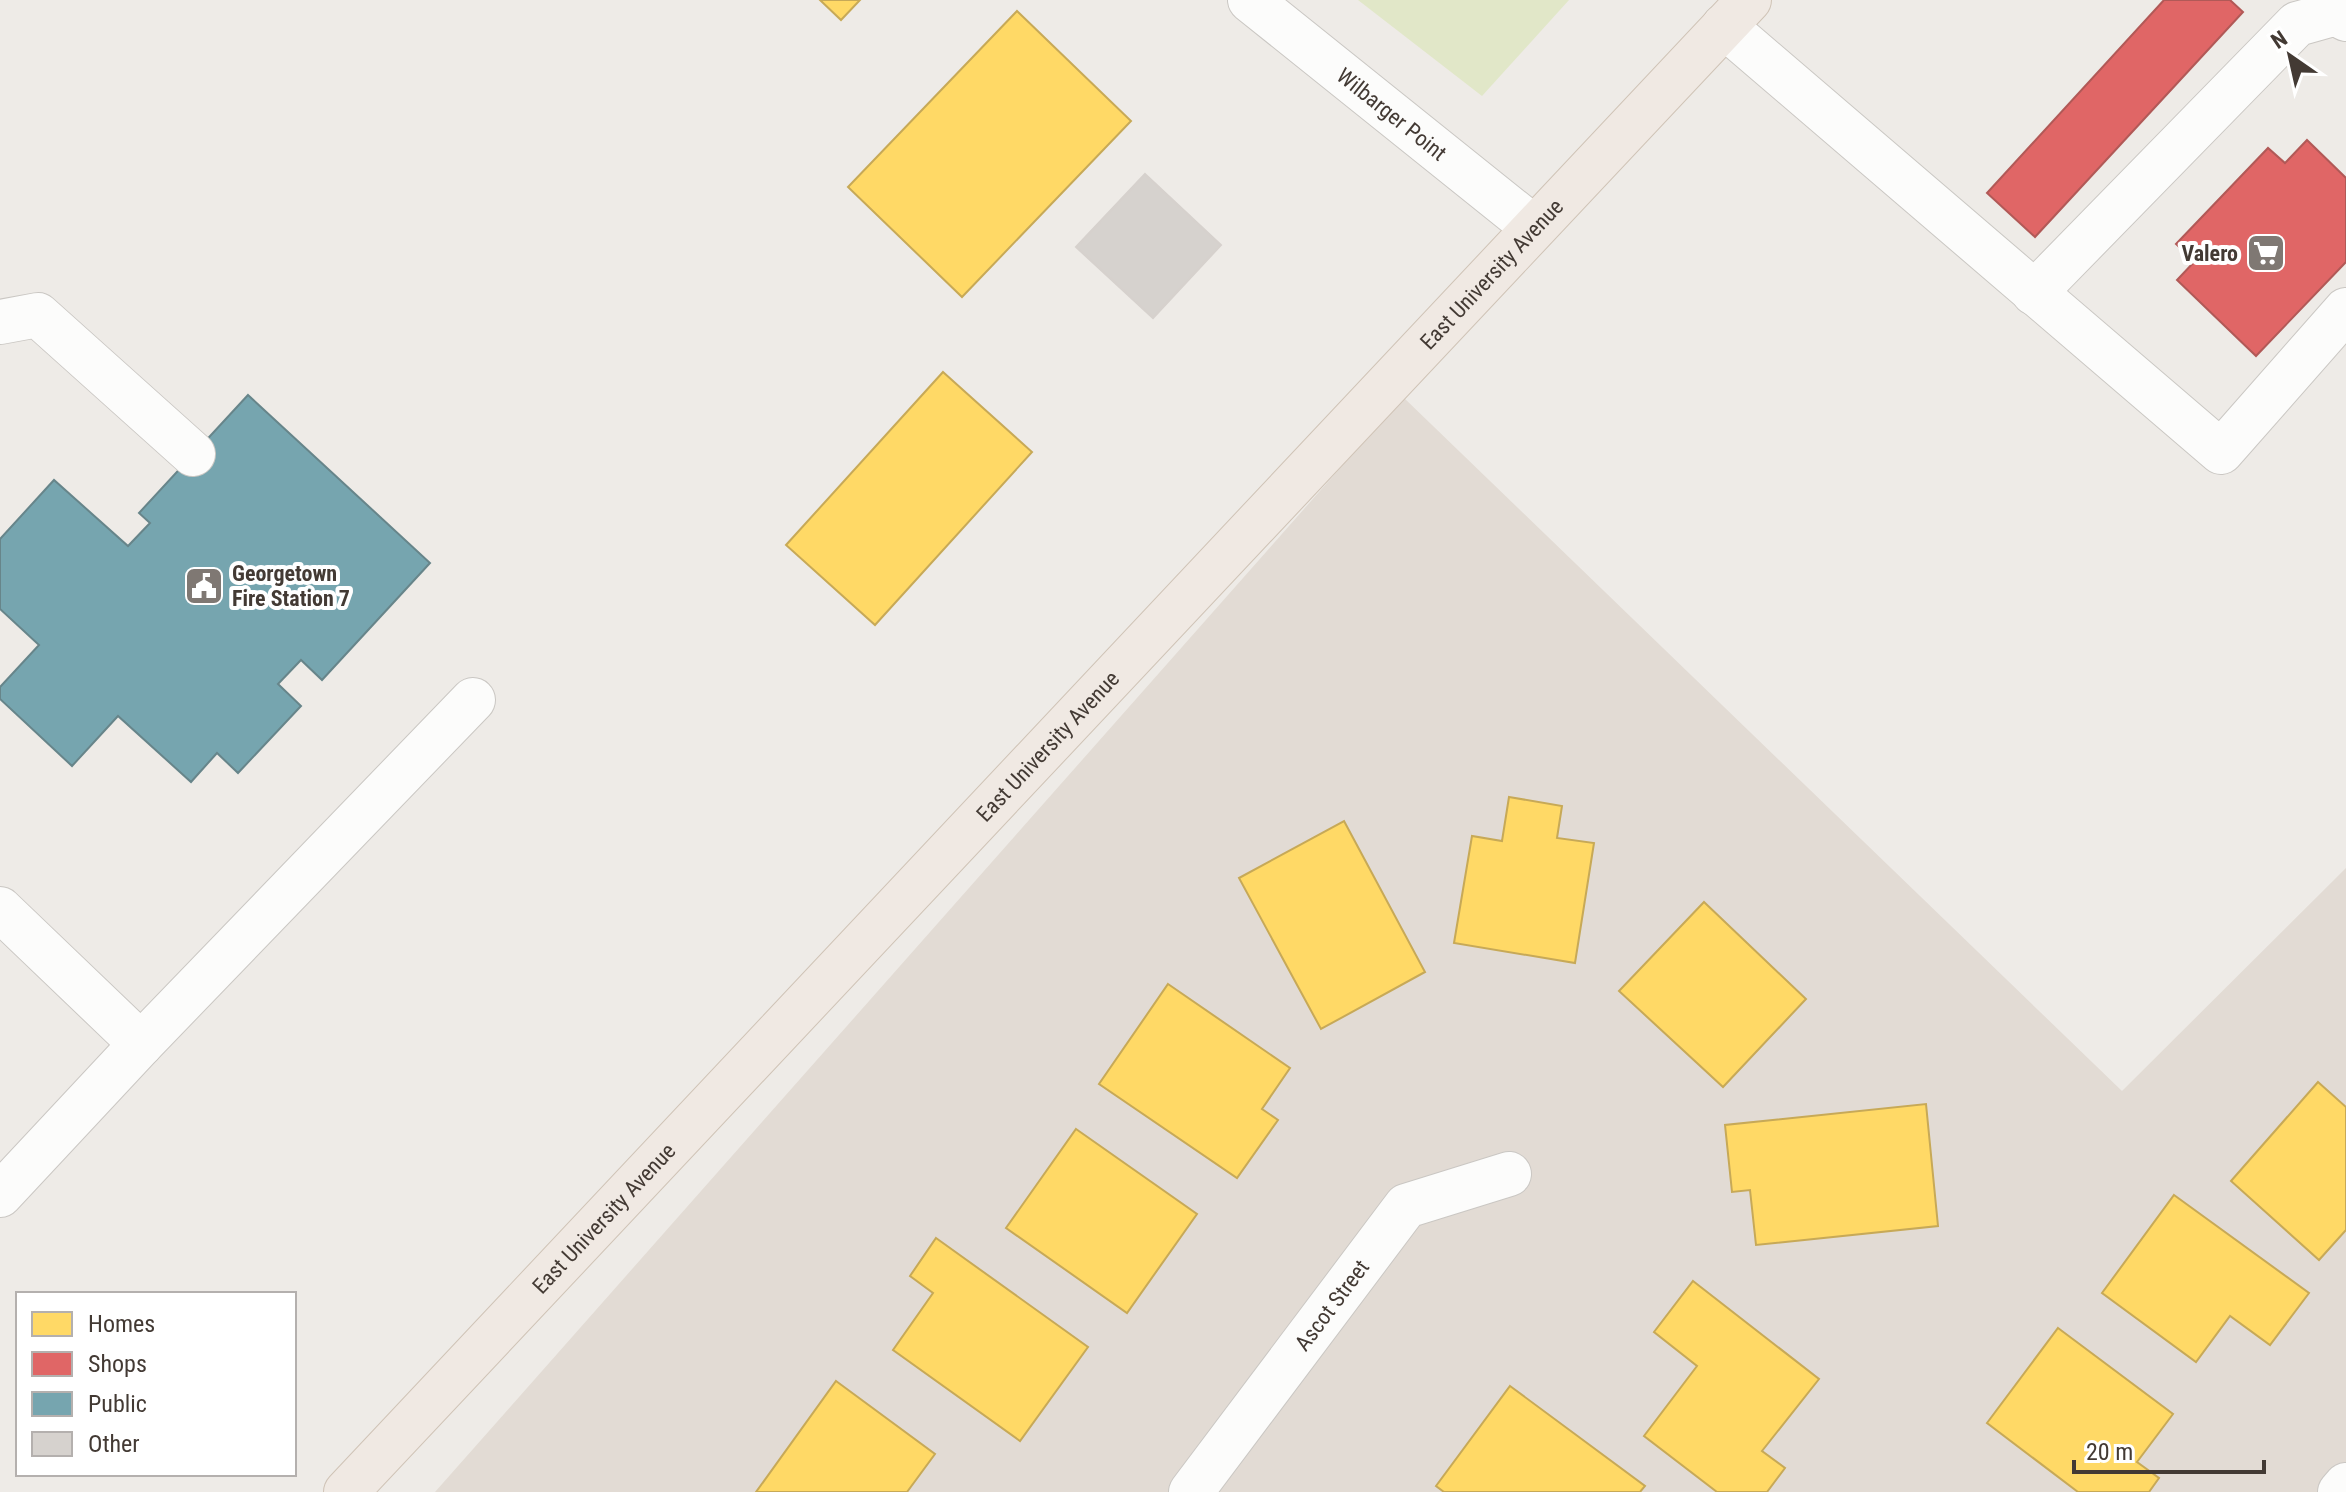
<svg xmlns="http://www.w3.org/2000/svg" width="2346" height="1492" viewBox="0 0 2346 1492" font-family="'Roboto Condensed',sans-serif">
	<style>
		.residential { fill: #e2dbd4 }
		.green { fill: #e1e7c8 }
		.homes { fill: #ffd966; stroke: #c7a957; stroke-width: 2 }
		.shops { fill: #e06666; stroke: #b15957; stroke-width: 2 }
		.public { fill: #76a5af; stroke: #67858a; stroke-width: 2 }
		.building { fill: #d6d2ce; stroke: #d6d1cd; stroke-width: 2 }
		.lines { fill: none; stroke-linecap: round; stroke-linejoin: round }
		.minor-casing { stroke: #cac7c3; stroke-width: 46 }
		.major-casing { stroke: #cfc3b6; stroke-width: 46 }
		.minor { stroke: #fcfcfb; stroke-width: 44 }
		.major { stroke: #f0e9e3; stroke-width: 44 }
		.labels { text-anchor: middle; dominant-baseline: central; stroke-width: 8; stroke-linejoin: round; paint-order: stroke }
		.street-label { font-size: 22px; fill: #433a34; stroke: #fff }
		.poi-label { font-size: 22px; font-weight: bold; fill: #433a34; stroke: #fff; text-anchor: end }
	</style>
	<rect width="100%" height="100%" fill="#eeebe7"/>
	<path class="residential" d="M1403,397l719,694 224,-223v624h-1911z"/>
	<path class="green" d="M1358,0h211l-87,96z"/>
	<path class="homes" d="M820,0h40l-19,20z
		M1017,11l114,110 -169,176 -114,-110z
		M943,372l89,80 -157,173 -89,-80z
		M1509,797l53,9 -5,32 37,5 -19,120 -121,-20 18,-107 30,5z
		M1344,821l81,151 -104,57 -82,-151z
		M1704,902l102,97 -83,88 -104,-96z
		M1168,984l122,84 -28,41 16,11 -41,58 -138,-94z
		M2318,1082l28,25v123l-27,30 -88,-79z
		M1926,1104l12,122 -182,19 -6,-55 -18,2 -7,-67z
		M1076,1129l121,85 -70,99 -121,-85z
		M2174,1195l135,98 -39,52 -40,-29 -34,46 -94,-69z
		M936,1238l152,109 -68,94 -127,-91 40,-57 -23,-17z
		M1693,1281l126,98 -57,72 23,17 -18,24h-50l-73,-56 53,-70 -43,-34z
		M2058,1328l115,86 -36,48 22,16 -10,14h-71l-91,-69z
		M836,1381l99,73 -28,38h-151z
		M1510,1386l135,100 -5,6h-196l-8,-6z"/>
	<path class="shops" d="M2164,0h66l13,12 -208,225 -48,-44z
		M2307,140l39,38v84l-90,94 -79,-76 18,-19 -19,-17 92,-96 17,15z"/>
	<path class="public" d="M248,395l182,168 -108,117 -21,-20 -23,24 23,22 -63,67 -21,-20 -26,29 -73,-66 -46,50 -72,-67v-12l39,-42 -39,-36v-70l54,-59 74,66 22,-23 -11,-10z"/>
	<path class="building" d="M1145,174l76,71 -68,73 -77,-71z"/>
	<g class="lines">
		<g class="minor-casing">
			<g id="minor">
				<path id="s1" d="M1250,0l283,227"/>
				<path d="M1724,26l497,426 125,-142"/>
				<path d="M2034,293l263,-269 39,-11 10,6"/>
				<path d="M0,322l38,-7 155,139"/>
				<path d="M0,909l141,135"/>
				<path d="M0,1195l141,-151 332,-344"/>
				<path id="s2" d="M1191,1492l215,-286 103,-32"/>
				<path d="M2340,1492l6,-7"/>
			</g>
		</g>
		<g class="major-casing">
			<g id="major">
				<path id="s3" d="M346,1492l1403,-1492"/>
			</g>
		</g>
		<use href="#minor" class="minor"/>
		<use href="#major" class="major"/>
	</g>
	<defs>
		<g id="supermarket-square" transform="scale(2)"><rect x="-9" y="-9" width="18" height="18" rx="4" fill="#7f7873" stroke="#fff"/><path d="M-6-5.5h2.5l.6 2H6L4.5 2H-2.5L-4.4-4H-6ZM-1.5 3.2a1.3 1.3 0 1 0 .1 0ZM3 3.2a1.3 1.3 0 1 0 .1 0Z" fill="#fff"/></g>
		<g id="civic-square" transform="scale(2)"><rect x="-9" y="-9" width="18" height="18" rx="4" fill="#7f7873" stroke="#fff"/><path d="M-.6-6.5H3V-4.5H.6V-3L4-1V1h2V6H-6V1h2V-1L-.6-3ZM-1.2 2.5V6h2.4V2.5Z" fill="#fff"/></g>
	</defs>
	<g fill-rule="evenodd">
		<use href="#supermarket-square" x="2266" y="253"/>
		<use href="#civic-square" x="204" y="586"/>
	</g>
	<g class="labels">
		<g class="street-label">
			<text stroke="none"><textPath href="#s1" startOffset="182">Wilbarger Point</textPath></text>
			<text stroke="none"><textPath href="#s3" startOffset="1672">East University Avenue</textPath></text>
			<text stroke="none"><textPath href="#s3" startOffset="1024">East University Avenue</textPath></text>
			<text stroke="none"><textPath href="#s3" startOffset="376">East University Avenue</textPath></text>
			<text stroke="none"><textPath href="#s2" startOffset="234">Ascot Street</textPath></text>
		</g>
		<g class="poi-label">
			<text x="2238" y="253">Valero</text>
			<text x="232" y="573" text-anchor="start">Georgetown<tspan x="232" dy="25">Fire Station 7</tspan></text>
		</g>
	</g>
	<rect x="16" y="1292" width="280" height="184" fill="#ffffff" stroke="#b4b0ae" stroke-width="2"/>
	<rect x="32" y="1312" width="40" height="24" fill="#ffd966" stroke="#b4b0ae" stroke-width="2"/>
	<text x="88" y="1332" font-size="24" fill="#433a34">Homes</text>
	<rect x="32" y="1352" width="40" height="24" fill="#e06666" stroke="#b4b0ae" stroke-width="2"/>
	<text x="88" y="1372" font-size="24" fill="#433a34">Shops</text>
	<rect x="32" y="1392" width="40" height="24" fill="#76a5af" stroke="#b4b0ae" stroke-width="2"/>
	<text x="88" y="1412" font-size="24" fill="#433a34">Public</text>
	<rect x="32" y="1432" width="40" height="24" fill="#d6d2ce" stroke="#b4b0ae" stroke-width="2"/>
	<text x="88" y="1452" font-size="24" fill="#433a34">Other</text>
	<g transform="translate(2290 56) rotate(326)" stroke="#ffffff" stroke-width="6" paint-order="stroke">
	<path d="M0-6L14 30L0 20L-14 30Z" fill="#433a34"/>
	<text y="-12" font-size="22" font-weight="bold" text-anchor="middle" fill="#433a34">N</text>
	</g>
	<path d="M2074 1460v12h190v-12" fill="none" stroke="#433a34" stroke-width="4"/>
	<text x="2086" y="1460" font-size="24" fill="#433a34" stroke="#ffffff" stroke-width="6" paint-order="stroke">20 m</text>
</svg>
